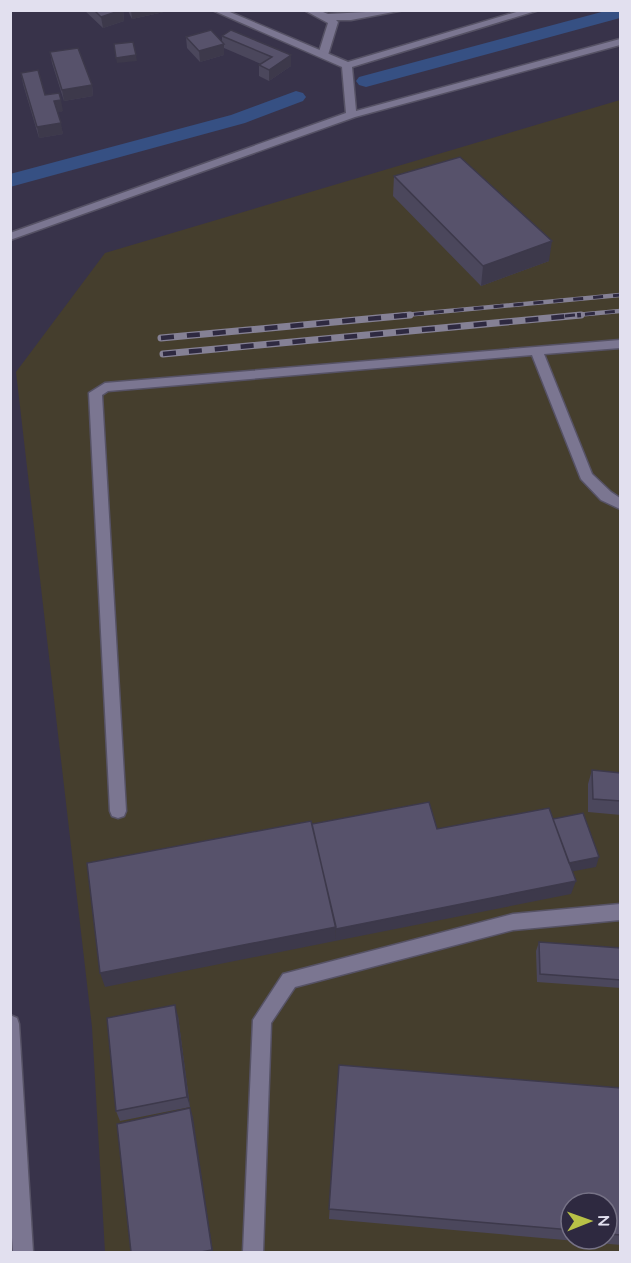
<svg xmlns="http://www.w3.org/2000/svg" width="631" height="1263" viewBox="0 0 631 1263" font-family="Quicksand,sans-serif">
	<style>
		.industrial { fill: #453e2d; fill-rule: evenodd }
		.lines { fill: none; stroke-linecap: round; stroke-linejoin: round }
		.canal { fill: #365083; fill-rule: evenodd }
		.service-casing { stroke: #565265; stroke-width: 3 }
		.minor-casing { stroke: #565265; stroke-width: 3 }
		.tertiary-casing { stroke: #565265; stroke-width: 3 }
		.service { fill: #7b7691; fill-rule: evenodd }
		.minor { fill: #7b7691; fill-rule: evenodd }
		.tertiary { fill: #7b7691; fill-rule: evenodd }
		.rail-far1-casing { stroke: #858195; stroke-width: 4.5 }
		.rail-casing { stroke: #858195; stroke-width: 7 }
		.rail-far1 { stroke: #2e2940; stroke-width: 3; stroke-dasharray: 10; stroke-linecap: butt }
		.rail { stroke: #2e2940; stroke-width: 4.5; stroke-dasharray: 13; stroke-linecap: butt }
		.wall { fill: #4b475c; fill-rule: evenodd }
		.shaded-wall { fill: #3d394b }
		.building { fill: #57526b; stroke: #3d394b; stroke-width: 1.5 }
	</style>
	<rect width="100%" height="100%" fill="#38334a"/>
	<path class="industrial" d="M620,100v1152h-515l-13,-225 -76,-655 89,-119zM571,1203h36v36h-36z"/>
	<g class="lines">
		<path class="canal" d="M609,10h11v8l-254,69 -7,-2 -3,-4 3,-4z
			M296,91l7,2 3,4 -3,4 -58,22 -235,64v-13l221,-59z"/>
		<g class="service-casing">
			<path id="service" d="M304,10h14l10,4 76,-4 -53,10h-15l2,2 -10,33 -5,3 -5,-3 10,-32z
				M620,340v8l-76,6 48,120 19,18 9,6v11l-19,-9 -20,-21 -49,-124 -424,36 -6,4 24,416 -2,5 -6,2 -6,-2 -2,-5 -21,-418 16,-10z
				M620,904v16l-107,10 -218,57 -24,36 -8,229h-20l10,-232 30,-46 230,-60z"/>
		</g>
		<g class="minor-casing">
			<path id="minor" d="M212,10h13l123,52 175,-52h16l-187,57 4,44 264,-72v6l-265,72 -345,123v-7l336,-120 -4,-46z"/>
		</g>
		<g class="tertiary-casing">
			<path id="tertiary" d="M10,1015l7,3 2,6 14,228h-20l-3,-42z"/>
		</g>
		<use href="#service" class="service"/>
		<use href="#minor" class="minor"/>
		<use href="#tertiary" class="tertiary"/>
		<g class="rail-far1-casing">
			<path id="rail-far1" d="M394,316l226,-21
				M565,316l55,-5"/>
		</g>
		<g class="rail-casing">
			<path id="rail" d="M161,338l249,-23
				M163,354l418,-39"/>
		</g>
		<use href="#rail-far1" class="rail-far1"/>
		<use href="#rail" class="rail"/>
	</g>
	<path class="wall" d="M84,10h39l1,11 -21,7z
		M128,10h45l-41,9 -3,-6z
		M222,36l69,19v11l-22,15 -10,-5v-11l2,-1 -37,-16v7l-24,7 -13,-14 -1,-11 36,5z
		M50,52l42,33 1,11 -29,5 -12,-38z
		M21,73l42,38 -6,1 6,22 -24,4 -16,-54z
		M394,176l155,85 -68,25 -88,-90z
		M592,770l29,3v42l-33,-3v-28z
		M539,942l82,6v40l-84,-6 -1,-31z
		M178,1016l12,91 -70,14 -4,-10z
		M339,1065l282,23v157l-292,-26zM571,1203h36v36h-36z"/>
	<path class="shaded-wall" d="M123,10l1,11 -21,7 -2,-11z
		M131,10h42l-41,9z
		M224,44v11l-24,7 -1,-11z
		M136,55l1,6 -20,2 -1,-5z
		M291,55v11l-22,15v-11z
		M92,85l1,11 -29,5 -2,-11z
		M61,100l2,11 -7,2 -2,-12z
		M61,123l2,11 -24,4 -2,-11z
		M552,241l-3,20 -68,25 2,-20z
		M599,857l-3,10 -32,6 3,-9z
		M576,881l-5,13 -236,47 1,-12z
		M336,927l-1,14 -230,46 -5,-14z
		M175,1005l3,11 12,91 -3,-10z
		M190,1108l3,9 20,135h-12z"/>
	<path class="building" d="M94,10h28l-21,7z
		M211,30l13,14 -25,7 -13,-14z
		M231,30l60,25 -22,15 -10,-5 13,-8 -50,-21z
		M133,42l3,13 -20,3 -2,-14z
		M78,48l14,37 -30,5 -12,-38z
		M38,70l7,25 14,-2 2,7 -7,1 7,22 -24,4 -16,-54z
		M460,157l92,84 -69,25 -89,-90z
		M592,770l29,3v28l-28,-2z
		M429,802l8,27 112,-21 27,73 -240,48 -24,-105z
		M583,813l16,44 -30,6 -16,-44z
		M311,821l25,106 -236,46 -13,-110z
		M539,942l82,6v32l-81,-6z
		M175,1005l12,92 -71,14 -9,-93z
		M339,1065l282,23v147l-14,-1v-31h-36v27l-242,-21z
		M190,1108l22,142 -11,2h-70l-14,-128z"/>
	<rect width="631" height="1263" fill="none" stroke="#e2e0ef" stroke-width="24"/>
	<g transform="translate(589 1221) rotate(89)"><circle r="28" fill="#2e2940" stroke="#767286" stroke-width="1.5"/>
	<path d="M0-4.5L10 22L0 15L-10 22Z" fill="#b8c147"/>
	<text y="-9" font-size="16" font-weight="bold" text-anchor="middle" fill="#e2e0ef">N</text>
	</g>
</svg>
